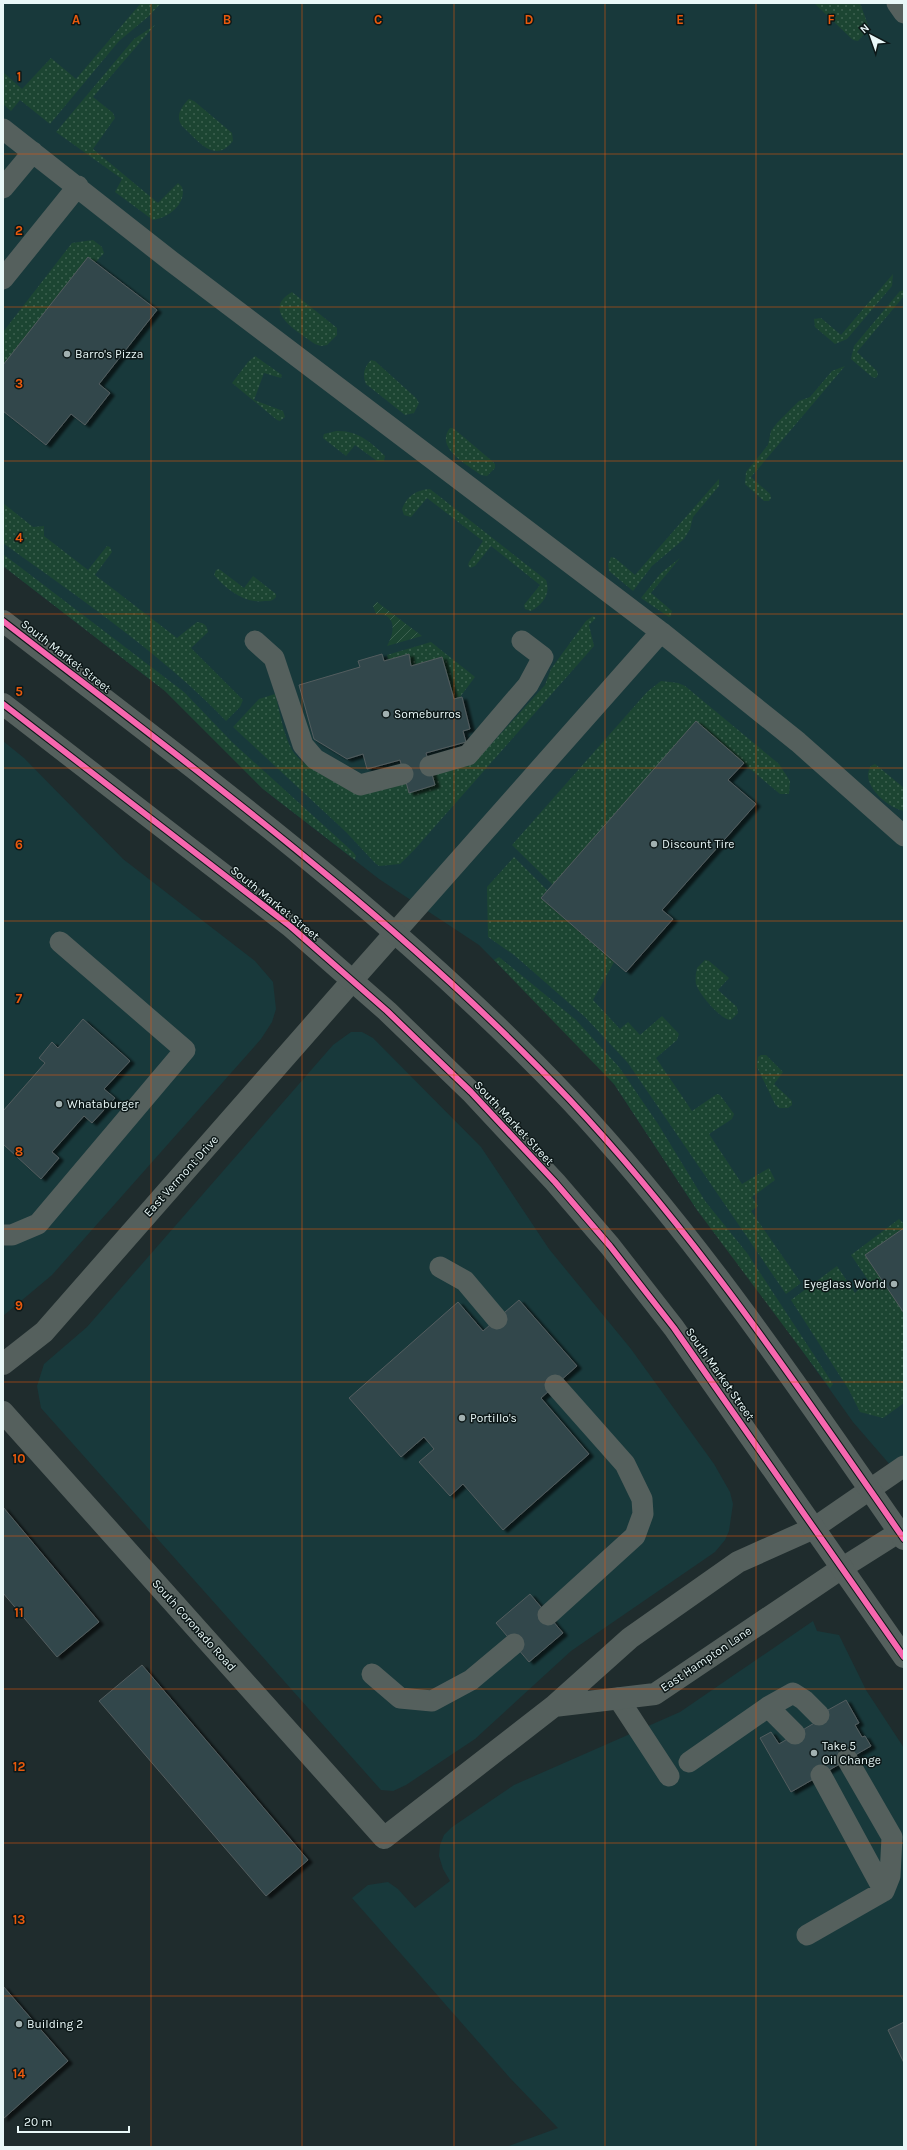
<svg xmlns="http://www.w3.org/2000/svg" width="907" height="2150" viewBox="0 0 907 2150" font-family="Karla,sans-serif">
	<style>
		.built { fill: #18393b }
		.grass { fill: url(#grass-dots) }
		.garden { fill: url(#garden-furrows) }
		.building { fill: #32474b; stroke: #535d5f; filter: url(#shadow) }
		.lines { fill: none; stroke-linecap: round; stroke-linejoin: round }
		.service { stroke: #55605d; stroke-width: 21 }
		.minor { stroke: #55605d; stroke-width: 22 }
		.tertiary { stroke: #55605d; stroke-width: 22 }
		.cycleway-casing { stroke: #0d1818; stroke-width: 8 }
		.cycleway { stroke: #f766af; stroke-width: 6 }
		.grid { fill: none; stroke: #e8590c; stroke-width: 1; stroke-opacity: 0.55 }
		.poi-dot { fill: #a2b1b1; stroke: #0d1818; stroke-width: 1.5 }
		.labels { text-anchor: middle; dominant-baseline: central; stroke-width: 3; stroke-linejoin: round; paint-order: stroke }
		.poi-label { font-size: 12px; fill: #e9f8f8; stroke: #0d1818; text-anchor: start }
		.street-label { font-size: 12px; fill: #e9f8f8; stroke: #0d1818 }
		.grid-label { font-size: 13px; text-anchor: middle; font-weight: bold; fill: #e8590c; stroke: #0d1818; stroke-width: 3; stroke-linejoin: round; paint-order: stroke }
	</style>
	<defs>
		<pattern id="grass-dots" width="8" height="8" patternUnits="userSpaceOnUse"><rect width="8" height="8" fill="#1c4532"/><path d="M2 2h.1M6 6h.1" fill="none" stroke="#3d6150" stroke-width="1.8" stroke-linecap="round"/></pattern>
		<pattern id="garden-furrows" width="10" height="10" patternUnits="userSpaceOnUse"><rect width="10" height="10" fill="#1c4532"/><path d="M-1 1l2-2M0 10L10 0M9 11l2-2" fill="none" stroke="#3d6150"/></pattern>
		<filter id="shadow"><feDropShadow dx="4.5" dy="2.5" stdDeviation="1" flood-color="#0009"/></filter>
	</defs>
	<rect width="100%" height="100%" fill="#1f2c2d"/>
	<path class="built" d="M3,3h901v1478l-51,-59 -119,-167 -37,-45 -83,-126 -24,-27 -111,-112 -100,-66 -116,-90 -98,-98 -162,-125z
		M3,741l21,17 99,101 132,102 18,21 3,27 -4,13 -11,17 -209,236 -49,41z
		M351,1032h11l11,6 108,109 68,102 82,100 83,115 16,28 3,12 -4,27 -4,9 -10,12 -144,99 -96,88 -69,46 -13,6 -12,-1 -340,-382 -4,-22 7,-22 43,-37 246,-282z
		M813,1621l4,10 22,4 27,55 38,58v399h-398l52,-19 -48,-50 -158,-180 16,-13 20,-3 10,7 17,19 35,-27 -7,-12 -4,-13 1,-11 4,-10 8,-8 62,-42 166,-73z"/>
	<path class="grass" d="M141,3h20l-12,13 -30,25 -69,83 -30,-24 -9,11 -8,-7v-32l19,17 29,-31 25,21z
		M814,3h46l8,22 -3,8 -7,8 -5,-1z
		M155,25l-62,72 20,16 2,5 -22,31 65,54 20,-20 4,4c5,17 -14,31 -29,33l-38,-28 7,-13 -66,-47 78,-93z
		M189,99l5,2 38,32 1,8c-19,24 -35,-1 -51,-15 -7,-10 -1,-19 7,-27z
		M93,240l9,7 2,6 -9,10 -7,-6 -85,108v-33l69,-89z
		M893,274l-1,12 -45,53 -12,5 -20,-17 -1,-8 7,-1 20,17z
		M904,290v6l-47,56 20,19 1,4 -2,3 -4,-1 -21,-18 3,-13 46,-55z
		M292,292l45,36v7l-10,10 -6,1 -6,-2c-15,-11 -56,-33 -23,-52z
		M255,356l27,19 -1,3 -17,-5 -10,27 29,11 2,6 -5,4 -3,-1 -45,-37 16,-21z
		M371,360l4,1 41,37 3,5 -5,10 -9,2 -39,-31c-4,-9 -2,-17 5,-24z
		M845,366l-94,111 19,17 1,4 -2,3h-5l-19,-17 1,-12 22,-27 3,-14 6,-8 22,-22 11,-4 22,-26z
		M450,428h3l39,33 3,3v4l-8,8 -6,-1c-13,-10 -47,-27 -31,-47z
		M336,431c21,-1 35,11 49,25l-1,5h-7l-22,-16 -9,11 -23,-18 1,-4z
		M719,479v7l-26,31 -3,12 -6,10 -32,27 -19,25 -24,-20 -1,-7 3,-7 4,1 20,17z
		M430,489l116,91c5,14 -3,24 -15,31l-6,-2 -1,-4 16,-20 -49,-39 -16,20 -5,2 -2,-3 1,-3 14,-21 -56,-43 -16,19 -7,-2 -2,-6c5,-13 14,-19 28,-20z
		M3,503l30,24 11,-1v10l44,34 19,-24 3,1 2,5 -17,23 82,63 20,-16c7,1 10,3 11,10l-17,16 52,52 -3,7 -14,14c-64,-67 -148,-124 -223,-178z
		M3,554l181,138 49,51 120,109 3,4 -1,4 -92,-71 -98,-98 -162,-125z
		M680,558l-29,35 21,18 -1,5 -2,1 -28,-19 20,-25z
		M219,569l25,19 9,-12 23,18v3c-3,4 -6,4 -11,4 -20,3 -38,-11 -51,-26l2,-5z
		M593,616l3,2 -7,7 5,21 -179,203 -15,15 -21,2 -4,-3 -29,-31 -113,-105 26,-28 16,-5c5,18 8,40 17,56 12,20 50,34 70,44l112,-31 71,-78 6,-16 35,-48z
		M431,642l44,35 -15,20 -6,2 -12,-42 -31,9 -3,-12 -20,6 -1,-5z
		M661,681l17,2 7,3 94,78 11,17 -1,13h-9l-37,-31 -190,122 -41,-40 135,-153z
		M875,764l29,24v23c-17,-3 -45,-28 -33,-45z
		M514,857l33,33 -6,8 73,64 -21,38 27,29 8,-7 12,13 22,-19 17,18 -2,6 -21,18 36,53 25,-17 3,1 14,19 -2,5 -23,15 33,50 27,-16 6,12 -23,17 6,9 -7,5 50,72 -15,11 -158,-231 -43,-46 -71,-62 -26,-18 -1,-50z
		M499,957l77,63 43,47 39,57 47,77 42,52 84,128 2,3 -3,4 -133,-178 -83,-126 -120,-124z
		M705,960l4,1 20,17 -11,12 19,17 1,6 -7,7c-10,0 -32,-26 -35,-36 -1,-6 0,-11 1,-16z
		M761,1055h5l17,17 -9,12 18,17v4l-4,3h-9l-4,-4 -18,-37 1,-10z
		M899,1219l5,5v4l-39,27 39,58v90l-21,15 -23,-6 -11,-22 -58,-90 46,-34 18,27 13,-13 -17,-25z"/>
	<path class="garden" d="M377,602l45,34 -35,10c8,-13 10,-33 -11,-32l-3,-8z"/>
	<path class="building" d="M88,257l69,53 -58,74 11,9 -25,32 -14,-11 -25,31 -43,-34v-46z
		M382,654l2,7 25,-7 2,12 31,-9 12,42 8,-2 8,32 -7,2 3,11 -40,11 9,32 -26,8 -9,-33 -33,9 -4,-15 -16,5 -33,-20 -15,-54 61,-18 -2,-6z
		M696,721l48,42 -16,17 28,24 -94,106 11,9 -47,53 -85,-74z
		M83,1019l47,42 -26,28 11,9 -23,25 -8,-7 -32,36 7,6 -18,21 -38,-35v-33l42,-48 -6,-5 13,-16 6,6z
		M904,1228v85l-39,-58z
		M519,1300l58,66 -36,32 48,56 -86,76 -40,-46 -13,12 -31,-34 15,-13 -10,-12 -23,20 -52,-59 109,-96 25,29z
		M3,1507l96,115 -42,35 -54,-64z
		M530,1594l33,39 -34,29 -33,-39z
		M142,1665l166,195 -42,36 -167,-195z
		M846,1700l13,23 -4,2 7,12 3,-1 6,10 -80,46 -31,-54 11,-6 8,12 37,-22 3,-7z
		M3,1986l65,75 -65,58z
		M904,2022v41l-16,-33z"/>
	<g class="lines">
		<path class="service" d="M897,3l7,10
			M3,129l168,132 490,371 137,110 106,94
			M3,188l30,-36
			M3,279l75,-93
			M255,641l19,17 29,87 12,14 45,26 43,-11
			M430,766l38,-11 60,-70 15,-28 -21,-16
			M352,981l309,-349
			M3,1235h9l26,-11 147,-174 -125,-108
			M440,1267l25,14 32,38
			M814,1528l90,-62
			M842,1568l62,-39
			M548,1615l87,-79 8,-22 -1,-15 -17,-35 -70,-79
			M372,1674l28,24 32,3 39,-21 43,-36
			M618,1698l51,78
			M768,1707l27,27
			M689,1762l79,-55 25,-14 11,7 15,15
			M821,1775l63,116
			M807,1935l77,-44 6,-15 2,-39 -45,-78"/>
		<path class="minor" d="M3,1364l41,-32 308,-351
			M3,1412l381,426 170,-132
			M814,1528l-76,34 -108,76 -76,68 101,-12 187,-126"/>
		<path class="tertiary" d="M3,621c195,151 396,298 566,478 126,134 230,289 335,440
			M3,704l287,222 97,85 84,81 84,90 55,64 64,82 230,329"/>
		<g class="cycleway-casing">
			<path id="cycleway" d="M3,621c195,151 396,298 566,478 126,134 230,289 335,440
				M3,704l287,222 97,85 84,81 84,90 55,64 64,82 230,329"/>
		</g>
		<use href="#cycleway" class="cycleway"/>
	</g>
	<path class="grid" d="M151,3v2144M302,3v2144M454,3v2144M605,3v2144M756,3v2144M3,154h901M3,307h901M3,461h901M3,614h901M3,768h901M3,921h901M3,1075h901M3,1229h901M3,1382h901M3,1536h901M3,1689h901M3,1843h901M3,1996h901"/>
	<g class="poi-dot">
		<circle cx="67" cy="354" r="4"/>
		<circle cx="386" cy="714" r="4"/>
		<circle cx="654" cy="844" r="4"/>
		<circle cx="59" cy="1104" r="4"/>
		<circle cx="894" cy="1284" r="4"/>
		<circle cx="462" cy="1418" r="4"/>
		<circle cx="814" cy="1753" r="4"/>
		<circle cx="19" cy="2024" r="4"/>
	</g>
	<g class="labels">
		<g class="poi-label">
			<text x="75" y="354">Barro's Pizza</text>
			<text x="394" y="714">Someburros</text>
			<text x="662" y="844">Discount Tire</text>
			<text x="67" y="1104">Whataburger</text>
			<text x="886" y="1284" text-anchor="end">Eyeglass World</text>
			<text x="470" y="1418">Portillo's</text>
			<text x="822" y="1746">Take 5<tspan x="822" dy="14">Oil Change</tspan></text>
			<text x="27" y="2024">Building 2</text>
		</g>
		<g class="street-label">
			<text transform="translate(66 656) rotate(38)">South Market Street</text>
			<text transform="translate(275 903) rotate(39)">South Market Street</text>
			<text transform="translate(514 1123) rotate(47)">South Market Street</text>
			<text transform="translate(181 1176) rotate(-48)">East Vermont Drive</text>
			<text transform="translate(720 1374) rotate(55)">South Market Street</text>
			<text transform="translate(194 1625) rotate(48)">South Coronado Road</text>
			<text transform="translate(706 1659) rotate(-34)">East Hampton Lane</text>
		</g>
	</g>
	<g class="grid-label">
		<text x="76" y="24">A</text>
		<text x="227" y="24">B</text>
		<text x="378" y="24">C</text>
		<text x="529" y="24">D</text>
		<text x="680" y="24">E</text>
		<text x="831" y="24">F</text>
		<text x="19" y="81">1</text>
		<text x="19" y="235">2</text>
		<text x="19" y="388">3</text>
		<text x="19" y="542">4</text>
		<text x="19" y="696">5</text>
		<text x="19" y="849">6</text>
		<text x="19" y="1003">7</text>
		<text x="19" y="1156">8</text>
		<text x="19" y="1310">9</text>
		<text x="19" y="1463">10</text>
		<text x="19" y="1617">11</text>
		<text x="19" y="1771">12</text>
		<text x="19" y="1924">13</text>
		<text x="19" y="2078">14</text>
	</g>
	<rect width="907" height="2150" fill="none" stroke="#e9f8f8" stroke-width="8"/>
	<g transform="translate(871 36) rotate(319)" stroke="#0d1818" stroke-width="3" paint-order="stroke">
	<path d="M0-3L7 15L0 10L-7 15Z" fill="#e9f8f8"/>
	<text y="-6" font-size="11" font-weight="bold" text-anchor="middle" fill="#e9f8f8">N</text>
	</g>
	<path d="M18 2126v6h111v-6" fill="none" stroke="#e9f8f8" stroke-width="2"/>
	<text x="24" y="2126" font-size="12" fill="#e9f8f8" stroke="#0d1818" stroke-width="3" paint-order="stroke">20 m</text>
</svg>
